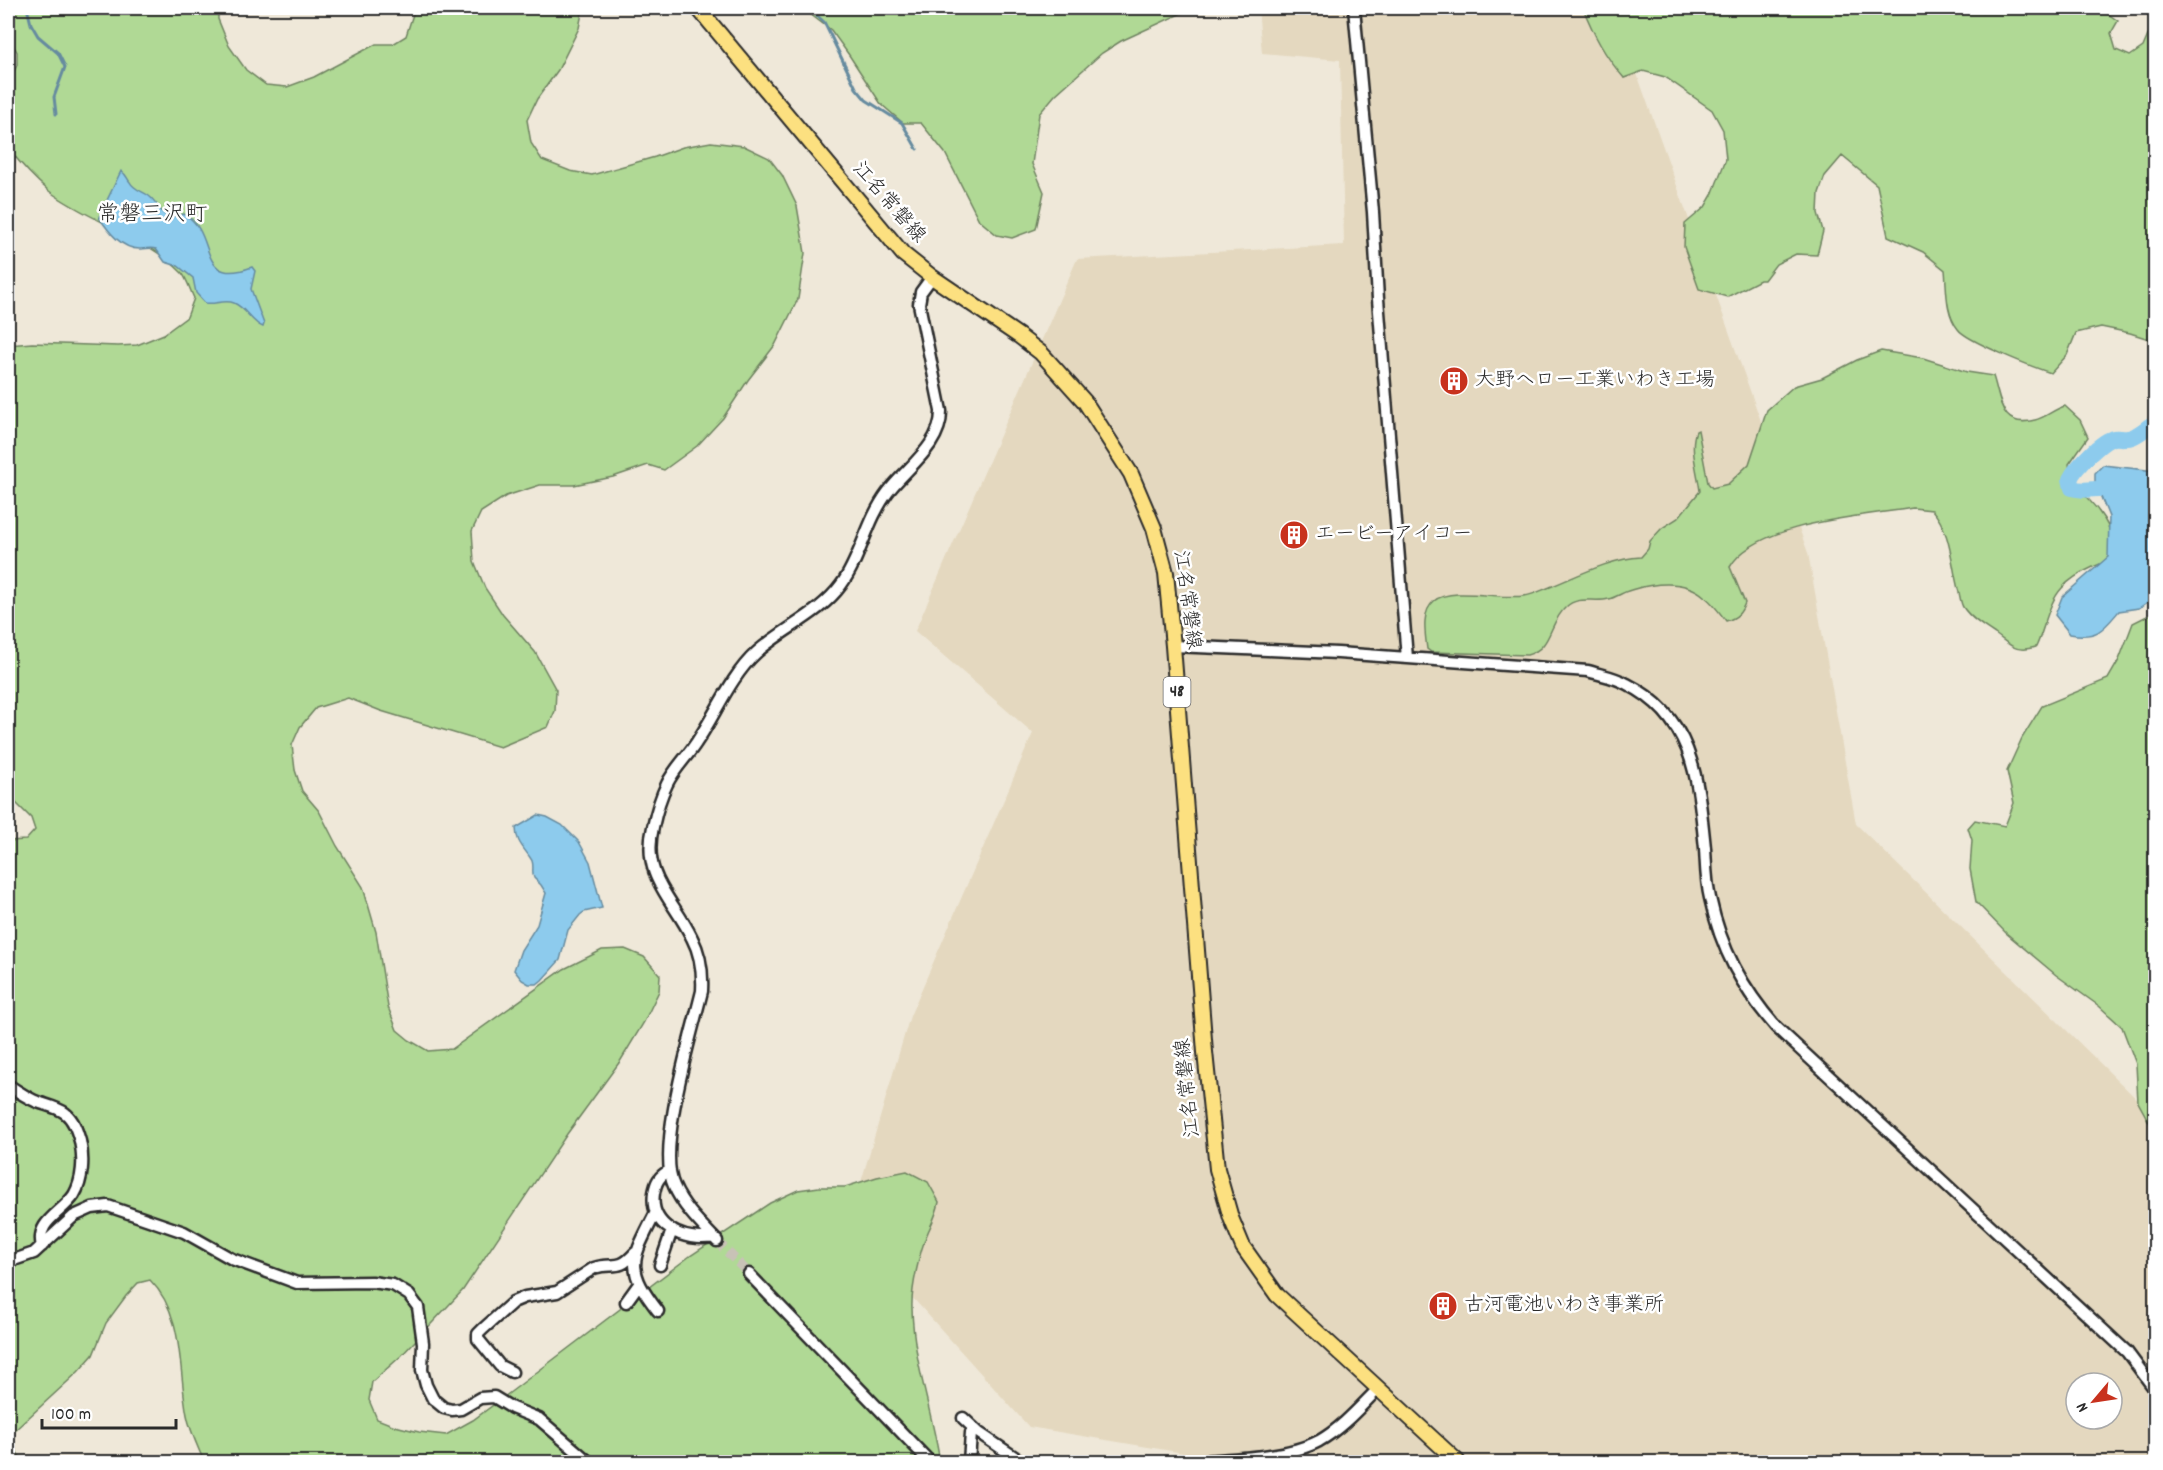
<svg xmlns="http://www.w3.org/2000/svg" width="2163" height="1470" viewBox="0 0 2163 1470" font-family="Dekko,'Klee One',sans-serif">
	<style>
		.built { fill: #e4d8bf; fill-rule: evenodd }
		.green { fill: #b0d995; stroke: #6e8260; stroke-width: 1.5 }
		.water { fill: #8dcbed; stroke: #668b9f; stroke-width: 1.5 }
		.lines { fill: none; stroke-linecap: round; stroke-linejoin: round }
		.stream { stroke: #668b9f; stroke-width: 3 }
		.river { stroke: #8dcbed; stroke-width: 16 }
		.minor-tunnel { stroke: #c8c2b6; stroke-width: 10; stroke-dasharray: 10 5; stroke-linecap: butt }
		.minor-casing { stroke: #2b2b2b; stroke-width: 15 }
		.major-casing { stroke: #2b2b2b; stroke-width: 18 }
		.minor { stroke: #fff; stroke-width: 10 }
		.major { stroke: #fce080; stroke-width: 14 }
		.labels { text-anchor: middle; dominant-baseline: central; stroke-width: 5; stroke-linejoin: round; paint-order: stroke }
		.shield { fill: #fff; stroke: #6b6b6b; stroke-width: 1.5 }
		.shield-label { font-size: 18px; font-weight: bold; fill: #2b2b2b }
		.street-label { font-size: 20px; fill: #2b2b2b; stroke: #fff }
		.poi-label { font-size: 20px; fill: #2b2b2b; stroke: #fff; text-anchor: start }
		.quarter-label { font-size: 22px; fill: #2b2b2b; stroke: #fff }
	</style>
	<rect width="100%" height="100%" fill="#efe8d9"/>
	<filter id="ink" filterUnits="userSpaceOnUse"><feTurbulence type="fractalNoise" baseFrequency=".0167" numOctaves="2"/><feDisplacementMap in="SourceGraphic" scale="12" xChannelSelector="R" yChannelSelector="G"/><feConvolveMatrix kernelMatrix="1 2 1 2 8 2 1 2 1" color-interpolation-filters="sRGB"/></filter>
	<g filter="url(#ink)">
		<path class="built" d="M1258,8h350l28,63 172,482 48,271 299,293v345h-918l-208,-35 -181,-201 62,-210 123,-283 -118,-102 162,-372 267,-14 -4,-185 -78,-7zM2076,1383h36v36h-36z"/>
		<path class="green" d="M8,8h210v11l11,27 17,24 20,15 21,2 27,-10 62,-33h17l13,-8 9,-28h168l-4,20 -21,42 -21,29 -10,21 4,23 11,17 28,11 22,4 63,-18 28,-10 28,-5 33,4 25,12 13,17 15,31 8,47 -7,46 -23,46 -27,35 -25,38 -26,28 -33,24 -16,-5 -35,12 -39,8h-34l-34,11 -25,16 -9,19 2,30 11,27 18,27 32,37 21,38 -1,21 -7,16 -48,20 -119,-36 -33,-13 -32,10 -16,19 -8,18 3,25 7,21 17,20 18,35 26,41 13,45 12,75 9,23 12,10 19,11 24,-2 112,-80 38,-19 23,-1 19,8 16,18 -1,16 -15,31 -23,38 -54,74 -104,156 -62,66 -29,26 -3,18 8,19 18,7 24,6 27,3 27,-15 39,-29 178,-135 80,-53 28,-13 21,-3h26l32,-10 30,-6 21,11 11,20c-2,11 -6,19 -11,30 -8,18 -17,56 -16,76 1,52 20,103 28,154h-736c-6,-15 -14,-31 -17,-47 -9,-45 -2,-100 -37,-135l-12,3 -12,13 -20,27 -13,32 -15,17 -64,59c0,14 0,26 15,31h-21v-621l18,-1 9,-10 -4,-12 -23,-23v-450l24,-2 86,3 19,-1 27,-11 23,-17 7,-19c-4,-8 -7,-19 -12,-25 -37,-38 -92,-51 -133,-82 -16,-13 -29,-28 -41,-43v-56l3,-15 6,-12v-13l-9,-16z
			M802,8h384l-4,5 -61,28 -19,12 -47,42 -16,19 -7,50 12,28 -8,37 -24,9 -15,-3 -18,-15 -34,-67 -24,-30h-18l-22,-19 -32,-49 -18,-25z
			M1583,8h366l6,6 36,-3 15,2 9,-5h61l10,6 15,-5 17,12 -7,12 5,17 14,6 13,-9 6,-14 6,-9v317l-25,-8 -29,-6 -25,6 -9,22 -16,18c-16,-5 -85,-32 -93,-44 -13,-16 -11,-40 -13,-59l-22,-18 -35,-16 -11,-51 -35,-29 -17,20 -6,17 -1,20 5,18 -6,24 -21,-1 -20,10 -12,16h-4l-33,17 -28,-8 -15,-42 1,-23 20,-17 7,-12 14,-36 -3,-29 -11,-20 -47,-33 -22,-6 -19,7c-20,-23 -30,-43 -41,-70z
			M1881,351l42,7 44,14 26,4c8,24 7,53 42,44 10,-2 19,-11 30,-14l15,14 8,17 -19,27 3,20c18,15 56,52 33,77 -3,3 -9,4 -12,6 -11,5 -23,12 -31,21 -14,15 -17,40 -26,59 -21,6 -24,-1 -41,-13 -11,-7 -25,-16 -32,-27 -3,-5 -3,-13 -5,-18 -7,-27 -7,-58 -26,-79l-19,-2c-48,8 -157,14 -183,59l15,36c-4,10 -8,15 -19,18 -6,-8 -13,-18 -21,-24 -20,-18 -50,-14 -74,-7 -8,2 -14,7 -22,9 -15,4 -31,-4 -43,8 -18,16 -13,41 -39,48l-96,-3 -4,-3c-2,-16 -6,-37 7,-48 18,-15 66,-1 90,-5 9,-1 18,-6 26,-9 27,-11 62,-29 91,-30l7,-8 2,-8 12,-13 16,-10 22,-27c-2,-18 -11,-43 -4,-60l2,-1 10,53 4,5 16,-4 21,-20 18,-54 27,-24 28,-8 35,-18z
			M2155,612v521l-17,-31 -2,-38 -14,-37 -23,-21 -43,-31 -50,-42 -30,-31 -6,-33 2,-29 -4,-12 7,-8 30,6 9,-23 -7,-32 15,-33 20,-32 66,-27 11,-19 14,-37z"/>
		<path class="water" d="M121,171c6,4 5,6 9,11 4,8 13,9 19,14 14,11 10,26 35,18 35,19 11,74 68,53l3,4 -4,18 13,35 -1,3c-11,-4 -17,-19 -29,-24 -9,-4 -19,2 -29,0l-9,-10 -3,-15 -15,-12 -13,-4 -9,-13c-6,-2 -9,0 -15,0 -19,1 -33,-18 -42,-32z
			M2103,465l52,6v126l-16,11 -20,3c-16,19 -22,28 -49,23l-15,-19 7,-18 46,-40 1,-40 -14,-35v-9z
			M538,815l9,2 15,8 17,17 11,20 12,46 -18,4 -4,3 -12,15 -8,30 -18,20 -5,4h-8l-7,-4 -8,-10 7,-20 16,-25 9,-32 -5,-8 -7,-7c-3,-6 1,-14 -3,-19 -7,-11 -15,-17 -15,-31z"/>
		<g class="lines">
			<path class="stream" d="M27,8l4,16 7,12 20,17 7,14 -11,30 2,17
				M809,8l15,14 32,66 10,12 36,23 15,26"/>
			<path class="river" d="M2106,489c-12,-1 -22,3 -34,-1l-2,-9c5,-11 32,-39 44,-41 6,-1 12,2 18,-1 8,-3 16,-11 24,-15"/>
			<path class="minor-tunnel" d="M717,1241l32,33"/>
			<g class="minor-casing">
				<path id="minor" d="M1354,8l19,204 5,87 29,359
					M1173,646l165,7 250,18c13,4 27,6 39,13 68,34 71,98 78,164 1,17 1,34 5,50 11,51 32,90 66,129l351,325 29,39
					M8,1085c9,6 18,12 27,16 10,4 22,6 30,12 9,7 12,18 15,28 4,17 3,39 -6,54 -12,18 -39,27 -32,51
					M669,1171c-10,5 -13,11 -15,22 -5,34 30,49 59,44
					M655,1214c-23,46 -31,53 3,97
					M717,1241c-16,-17 -34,-34 -43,-55 -18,-37 18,-153 28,-195 1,-19 -1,-36 -10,-53 -19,-40 -51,-61 -39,-111 3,-14 8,-31 14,-43 7,-15 20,-27 29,-41 20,-29 34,-66 60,-90 26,-24 64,-39 85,-68 20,-27 25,-64 47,-93 18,-24 54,-47 53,-81l-22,-107 2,-12 11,-15
					M8,1262l26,-9 40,-37 18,-8 16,-2 76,26 48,27 65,24 75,-1 21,3 16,10 9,12 5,36 -1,27 4,15 7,14 11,9 8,2 9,-1 19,-11 14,-1 18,11 27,11 50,43
					M660,1265l12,-35
					M749,1274l181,188
					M626,1302l13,-18
					M512,1372l-12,-6 -22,-27v-5l5,-5 30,-27 12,-5 32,-5 37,-24c20,-7 23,5 41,-15
					M963,1418l16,15 43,29
					M969,1462l2,-29 2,-5
					M1186,1462c39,-3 99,-3 133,-21 23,-13 41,-34 59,-52"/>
			</g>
			<g class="major-casing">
				<path id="major" d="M698,8l205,246 29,23 87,59 22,17 44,49 46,72 23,54 12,45 7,73 32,406 12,117 14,49 12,29 34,48 181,167"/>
			</g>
			<use href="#minor" class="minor"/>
			<use href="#major" class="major"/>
		</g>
	</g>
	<defs>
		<g id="building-disc" transform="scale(1.5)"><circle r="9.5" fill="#c8321e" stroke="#fff"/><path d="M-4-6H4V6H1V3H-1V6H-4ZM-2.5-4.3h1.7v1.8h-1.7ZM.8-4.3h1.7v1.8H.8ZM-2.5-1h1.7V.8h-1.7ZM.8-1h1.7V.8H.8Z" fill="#fff"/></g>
	</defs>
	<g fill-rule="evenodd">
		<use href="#building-disc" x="1454" y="381"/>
		<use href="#building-disc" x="1294" y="535"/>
		<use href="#building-disc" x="1443" y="1306"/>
	</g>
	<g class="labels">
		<rect class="shield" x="1163.5" y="677" width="27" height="30" rx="4.5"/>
		<g class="shield-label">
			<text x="1177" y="692">48</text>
		</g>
		<g class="street-label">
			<text transform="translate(888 203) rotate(49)">江名常磐線</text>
			<text transform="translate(1186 600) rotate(82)">江名常磐線</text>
			<text transform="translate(1189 1088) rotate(-96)">江名常磐線</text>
		</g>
		<g class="poi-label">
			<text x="1475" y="381">大野ヘロー工業いわき工場</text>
			<text x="1315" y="535">エービーアイコー</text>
			<text x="1464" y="1306">古河電池いわき事業所</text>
		</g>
		<g class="quarter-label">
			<text x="152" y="215">常磐三沢町</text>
		</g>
	</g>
	<rect width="2163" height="1470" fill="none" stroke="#fff" stroke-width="30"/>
	<rect x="15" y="15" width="2133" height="1440" fill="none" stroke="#2b2b2b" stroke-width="2" filter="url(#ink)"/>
	<g transform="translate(2094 1401) rotate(241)"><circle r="28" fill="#ffffff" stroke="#aaaaaa" stroke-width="1.5"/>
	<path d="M0-4.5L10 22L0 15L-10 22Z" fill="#c8321e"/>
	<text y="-9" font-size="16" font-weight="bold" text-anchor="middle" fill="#2b2b2b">N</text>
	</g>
	<path d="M42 1419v9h134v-9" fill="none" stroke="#2b2b2b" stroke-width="3"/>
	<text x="51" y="1419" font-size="18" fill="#2b2b2b" stroke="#ffffff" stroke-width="4.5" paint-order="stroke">100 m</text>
</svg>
